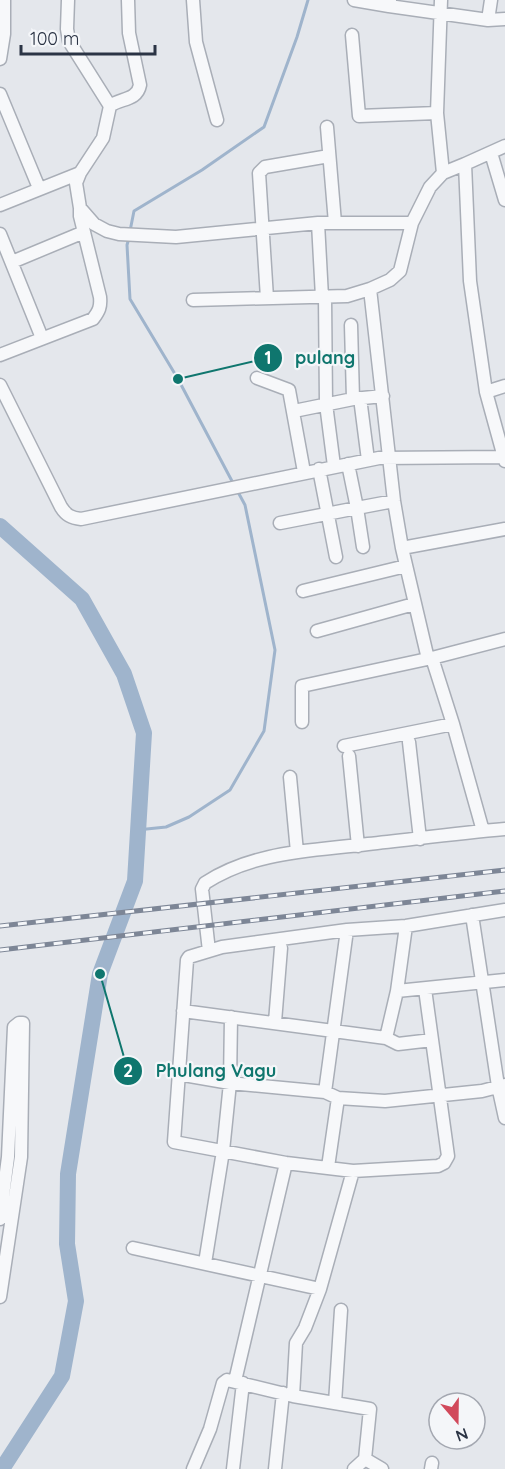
<svg xmlns="http://www.w3.org/2000/svg" width="505" height="1469" viewBox="0 0 505 1469" font-family="Quicksand,sans-serif">
	<style>
		.lines { fill: none; stroke-linecap: round; stroke-linejoin: round }
		.stream { stroke: #9fb4cc; stroke-width: 3 }
		.river { stroke: #9fb4cc; stroke-width: 16 }
		.minor-casing { stroke: #a9aeb7; stroke-width: 15 }
		.minor { stroke: #f7f8fa; stroke-width: 12 }
		.rail-casing { stroke: #7d8696; stroke-width: 5 }
		.rail { stroke: #f4f6f9; stroke-width: 3; stroke-dasharray: 9; stroke-linecap: butt }
		.leader { fill: none; stroke: #0f766e; stroke-width: 2 }
		.callout-dot { fill: #0f766e; stroke: #f4f6f9; stroke-width: 2 }
		.mark-label { font-size: 18px; text-anchor: middle; font-weight: bold; fill: #fff }
		.callout-label { font-size: 18px; text-anchor: middle; font-weight: bold; fill: #0f766e; stroke: #f4f6f9; stroke-width: 4.5; stroke-linejoin: round; paint-order: stroke }
	</style>
	<rect width="100%" height="100%" fill="#e4e7ec"/>
	<g class="lines">
		<path class="stream" d="M130,231l4,-20 68,-41 62,-43 33,-90 11,-37
			M129,238l-2,7 3,54 48,80 55,104
			M137,830l29,-3 23,-10 41,-27 34,-59 11,-81 -30,-145 -7,-13"/>
		<path class="river" d="M0,526l82,73 42,75 20,59 -9,148 -35,93 -32,200 -1,70 9,57 -14,75 -60,93"/>
		<g class="minor-casing">
			<path id="minor" d="M68,0l-1,29 2,12 41,65 -7,32 -23,35 -4,10 4,25 14,16 13,7 12,3 57,3 142,-14
				M193,0l3,42 21,78
				M354,0l35,6
				M390,0l-1,6 99,14 17,-1
				M441,0l-4,113 6,60
				M488,20l3,-20
				M352,35l7,81 78,-3
				M0,59l4,-25v-34
				M0,94l39,94
				M110,106c10,-8 27,-5 30,-21l-11,-52 -1,-33
				M327,127l8,96
				M491,153l14,47
				M465,164l40,-18
				M0,205l80,-32
				M0,234l42,104
				M12,262l72,-30
				M322,297l-4,-74h94
				M325,297l1,107 8,62
				M267,298l-8,-125 6,-6 64,-11
				M193,300l154,-4 23,-7
				M351,325l2,74
				M0,355l93,-36c6,-8 8,-12 7,-22l-20,-81v-7
				M257,378l32,12 15,82
				M0,385l61,122c5,8 10,11 20,12l298,-61 126,-1
				M505,386l-19,6 19,69
				M360,398l8,62
				M294,411l59,-12 30,-3
				M348,464l9,44 37,-7
				M319,469l17,88
				M280,523l77,-15 6,39
				M402,548l-8,-47 -24,-212 20,-9 10,-9 12,-48 18,-36 13,-14 22,-9 5,117 16,111
				M303,591l103,-25
				M317,631l97,-27
				M432,658l73,-19
				M428,659l-26,-111 103,-19
				M302,722v-36l130,-28 21,66
				M409,742l11,97
				M344,746l109,-22 30,107
				M349,756l9,90
				M290,777l7,75
				M472,915l26,171 7,32
				M347,930l-125,17 -33,10 -2,3 -13,182 112,21 67,8 85,-5 6,-3 4,-7 -23,-167
				M209,951l-7,-62 3,-6c49,-32 107,-32 163,-39 46,-5 91,-11 137,-15
				M397,991l9,-65
				M183,1011l203,27 11,-47 108,-11
				M275,1022l6,-74
				M386,1038l12,6 34,-4
				M178,1074l52,9 95,9 13,6 47,3 97,-10 23,-6
				M325,1092l22,-162 59,-4 99,-16
				M328,1167l10,-69
				M0,1219l8,-62 6,-130 5,-4h4l-2,134 -21,140
				M133,1248l187,41 33,-118
				M205,1263l18,-112 7,-68 1,-66
				M235,1381l51,-218
				M293,1396l3,-53 9,-15 15,-39
				M335,1403l6,-93
				M193,1469l17,-40 13,-46 4,-3 66,16 77,13 -5,50 17,10
				M233,1469l10,-86
				M275,1469l8,-76
				M354,1469l11,-10
				M431,1469l1,-6"/>
		</g>
		<use href="#minor" class="minor"/>
		<g class="rail-casing">
			<path id="rail" d="M0,926l505,-56
				M0,950l505,-59"/>
		</g>
		<use href="#rail" class="rail"/>
	</g>
	<path class="leader" d="M178 379L268 358M100 974L128 1071"/>
	<g class="callout-dot">
		<circle cx="178" cy="379" r="6"/>
		<circle cx="100" cy="974" r="6"/>
		<circle cx="268" cy="358" r="15"/>
		<circle cx="128" cy="1071" r="15"/>
	</g>
	<g class="mark-label">
		<text x="268" y="364">1</text>
		<text x="128" y="1077">2</text>
	</g>
	<g class="callout-label">
		<text x="325" y="364">pulang</text>
		<text x="216" y="1077">Phulang Vagu</text>
	</g>
	<g transform="translate(457 1421) rotate(160)"><circle r="28" fill="#f4f6f9" stroke="#a4a8b1" stroke-width="1.5"/>
	<path d="M0-4.5L10 22L0 15L-10 22Z" fill="#d1495b"/>
	<text y="-9" font-size="16" font-weight="bold" text-anchor="middle" fill="#2b3445">N</text>
	</g>
	<path d="M21 45v9h134v-9" fill="none" stroke="#2b3445" stroke-width="3"/>
	<text x="30" y="45" font-size="18" fill="#2b3445" stroke="#f4f6f9" stroke-width="4.5" paint-order="stroke">100 m</text>
</svg>
